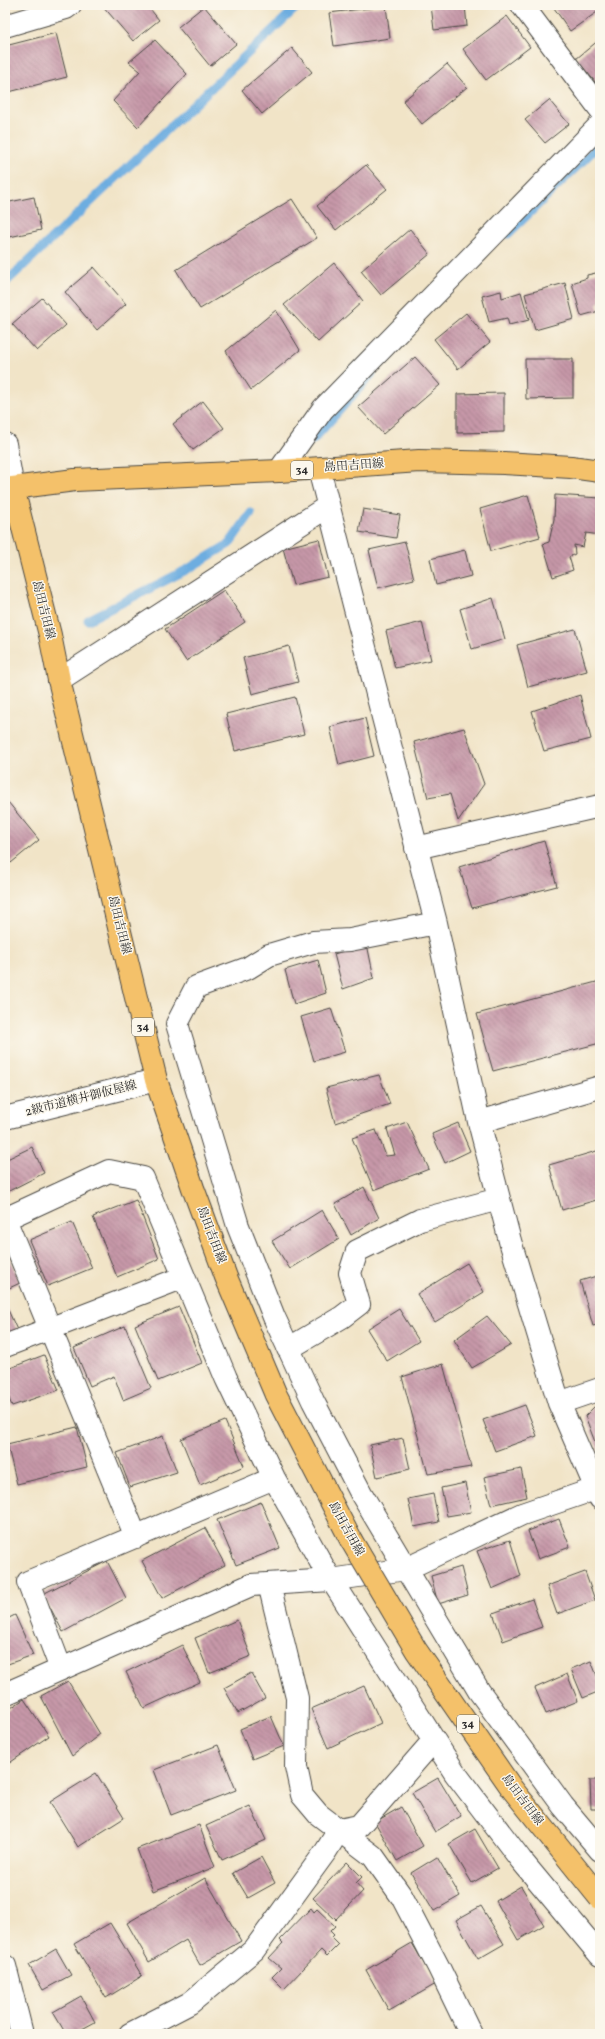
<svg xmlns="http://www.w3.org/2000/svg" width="605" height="2039" viewBox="0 0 605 2039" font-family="Vollkorn,'Noto Serif JP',serif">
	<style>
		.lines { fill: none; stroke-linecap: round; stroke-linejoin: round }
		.stream { stroke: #6dade0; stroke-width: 9 }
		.building { fill: url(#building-back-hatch) }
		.minor-casing { stroke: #494742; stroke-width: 24 }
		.major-casing { stroke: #494742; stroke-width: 24 }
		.minor { stroke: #fff; stroke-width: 22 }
		.major { stroke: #f4c16b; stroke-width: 22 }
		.major-bridge-casing { stroke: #494742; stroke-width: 24; stroke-linecap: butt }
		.major-bridge { stroke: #f4c16b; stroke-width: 22 }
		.labels { text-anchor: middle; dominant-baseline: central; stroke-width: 3; stroke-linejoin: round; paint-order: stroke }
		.shield { fill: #fbf7ec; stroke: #696865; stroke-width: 1 }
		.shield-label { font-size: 11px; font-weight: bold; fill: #2b2b2b }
		.street-label { font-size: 12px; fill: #2b2b2b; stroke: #fbf7ec }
	</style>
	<defs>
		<pattern id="building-back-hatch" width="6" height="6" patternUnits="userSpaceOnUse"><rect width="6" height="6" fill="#c697a8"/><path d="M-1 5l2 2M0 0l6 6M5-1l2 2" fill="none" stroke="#a17b89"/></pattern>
	</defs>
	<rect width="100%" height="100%" fill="#fbf7ec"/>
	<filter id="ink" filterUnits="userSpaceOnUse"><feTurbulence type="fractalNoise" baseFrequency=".025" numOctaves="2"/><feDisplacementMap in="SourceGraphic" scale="8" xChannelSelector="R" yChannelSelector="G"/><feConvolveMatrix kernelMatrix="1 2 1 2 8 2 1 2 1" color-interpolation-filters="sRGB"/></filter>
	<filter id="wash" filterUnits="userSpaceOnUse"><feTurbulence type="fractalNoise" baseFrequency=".012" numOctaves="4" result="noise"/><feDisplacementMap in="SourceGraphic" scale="16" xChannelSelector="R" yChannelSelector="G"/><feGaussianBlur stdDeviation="0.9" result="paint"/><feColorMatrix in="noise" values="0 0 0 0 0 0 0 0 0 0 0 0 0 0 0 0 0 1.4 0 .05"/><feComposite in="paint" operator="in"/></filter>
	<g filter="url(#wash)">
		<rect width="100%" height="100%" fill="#f1e4c7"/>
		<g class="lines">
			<path class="stream" d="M508,234l92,-90
				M5,283l294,-278
				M313,440l59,-66
				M88,620l100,-51 41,-25 22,-31"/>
		</g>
		<g id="blocks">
			<path class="building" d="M102,5h45l12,15 -26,21z
				M431,5h34l2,21 -33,4z
				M552,5h48v5l-30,21z
				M204,6l32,38 -26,22 -32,-39z
				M386,6l4,32 -56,8 -5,-33z
				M507,16l23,31 -44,33 -23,-31z
				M56,33l11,44 -62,16v-47z
				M600,39v41l-4,3 -20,-24z
				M155,40l32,34 -49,53 -25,-26 27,-30 -11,-9z
				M292,48l20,24 -50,42 -20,-24z
				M447,64l20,23 -45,37 -19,-23z
				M549,100l20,24 -24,19 -20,-23z
				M366,165l21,24 -51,41 -19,-24z
				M34,197l7,33 -36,8v-35z
				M292,199l25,39 -117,71 -24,-39z
				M410,229l20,25 -49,41 -20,-24z
				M334,263l29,38 -45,41 -34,-37z
				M94,267l32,37 -29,26 -32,-38z
				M600,272v30l-3,1 2,8 -18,5 -9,-33 15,-5v-3z
				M565,283l9,36 -39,11 -10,-36z
				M501,291l1,7 19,-6 8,28 -20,5 -2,-7 -18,4 -7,-26z
				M42,298l24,27 -29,26 -25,-27z
				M276,310l24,40 -49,40 -25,-39z
				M466,313l24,29 -32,27 -24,-30z
				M415,357l25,28 -57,49 -25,-27z
				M525,359h48v39l-47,1z
				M504,393v39l-47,1v-39z
				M203,401l21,27 -31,22 -20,-26z
				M528,495l12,42 -49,14 -11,-42z
				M555,495l45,3v37l-14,-2 -3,14 -9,-2 1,9 -6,3 4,13 -20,7 -10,-33 6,-2 5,-23z
				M363,509l37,6 -4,23 -37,-6z
				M319,539l9,38 -35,8 -10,-37z
				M405,542l9,37 -36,9 -9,-38z
				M465,550l6,26 -35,9 -6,-26z
				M224,590l21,32 -59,39 -21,-32z
				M493,598l12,41 -33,10 -12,-40z
				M422,622l9,38 -36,8 -9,-37z
				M575,629l12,42 -59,16 -11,-42z
				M289,646l9,36 -46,12 -9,-36z
				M580,695l11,44 -47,12 -12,-40z
				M295,697l9,37 -69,17 -9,-37z
				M365,718l9,38 -35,9 -9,-38z
				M464,728l20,56 -26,37 -8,-27 -22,4 -14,-56z
				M8,802l31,38 -28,23 -6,-7v-51z
				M544,841l13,45 -85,22 -13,-41z
				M367,944l7,34 -31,11 -9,-35z
				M318,960l8,33 -32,11 -9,-34z
				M600,981v62l-107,28 -16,-57z
				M331,1008l14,44 -31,9 -13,-44z
				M379,1075l11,29 -55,19 -9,-35z
				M407,1122l22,47 -55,21 -22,-52 24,-8 10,26 9,-1 -8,-26z
				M458,1123l12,28 -25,12 -13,-29z
				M32,1147l12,26 -37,19 -2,-4v-28z
				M600,1150v49l-38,11 -13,-45z
				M364,1187l15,31 -28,17 -16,-31z
				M136,1200l23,59 -42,18 -24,-60z
				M322,1210l17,29 -49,30 -18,-28z
				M72,1222l20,46 -44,18 -19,-46z
				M9,1257l11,26 -15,7v-31z
				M467,1263l17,29 -49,30 -18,-28z
				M600,1275v49l-7,2 -13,-45z
				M5,1303l12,27 -12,5z
				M179,1307l23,56 -44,18 -23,-56z
				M399,1309l20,32 -32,20 -20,-32z
				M487,1316l24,29 -39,23 -18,-28z
				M125,1326l26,62 -28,12 -9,-24 -24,10 -16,-38z
				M44,1355l15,35 -47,16 -7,-17v-19z
				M443,1364l28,103 -43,7 -26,-97z
				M600,1404v51l-15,-39 11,-11z
				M525,1405l12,31 -42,15 -12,-31z
				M225,1421l19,45 -44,19 -19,-46z
				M77,1427l10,40 -70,17 -10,-40z
				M163,1436l14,36 -47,15 -13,-34z
				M403,1438l7,31 -33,8 -7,-32z
				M521,1469l6,28 -36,8 -7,-28z
				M465,1483l6,29 -24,4 -6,-28z
				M433,1494l6,28 -25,5 -6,-28z
				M261,1502l19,46 -44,17 -19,-45z
				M559,1519l11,28 -32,12 -10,-28z
				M205,1528l20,37 -63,33 -20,-37z
				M510,1540l11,36 -29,13 -15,-38z
				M107,1561l19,37 -63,34 -20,-38z
				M461,1567l7,28 -30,9 -7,-28z
				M585,1572l10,28 -38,14 -10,-28z
				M532,1599l10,28 -39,14 -10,-28z
				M15,1615l18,40 -28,10v-45z
				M237,1620l14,36 -42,17 -14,-35z
				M182,1645l18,37 -56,26 -18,-36z
				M591,1661l9,22v8l-17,7 -12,-29z
				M251,1673l14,25 -27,15 -14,-25z
				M567,1674l11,27 -32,13 -11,-26z
				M68,1681l32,53 -28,22 -31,-60z
				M364,1686l17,37 -53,25 -17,-39z
				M24,1699l25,37 -44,30v-54z
				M271,1716l13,30 -32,13 -12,-30z
				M218,1745l18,45 -65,25 -17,-45z
				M96,1773l28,45 -46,29 -28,-45z
				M438,1778l23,38 -26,16 -23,-39z
				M590,1780h10v29h-9z
				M250,1806l16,34 -44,20 -16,-34z
				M401,1807l22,39 -26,15 -22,-39z
				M199,1825l16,42 -62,24 -16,-42z
				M475,1829l23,39 -26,15 -23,-39z
				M261,1857l14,26 -27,15 -15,-25z
				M437,1857l23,39 -26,15 -23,-38z
				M347,1862l15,15 -6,6 7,8 -27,29 -23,-22z
				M205,1878l36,63 -41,24 -14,-25 -37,22 -22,-39z
				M521,1886l23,39 -26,15 -22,-39z
				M481,1906l23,38 -26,15 -22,-39z
				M311,1908l3,4 3,-3 18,17 -5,5 4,4 -3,3 7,7 -11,11 -6,-6 -37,39 -12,-12 9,-9 -12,-10 14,-15 -3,-3z
				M110,1923l32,53 -36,22 -32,-54z
				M412,1943l24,41 -47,27 -23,-41z
				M56,1949l15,26 -28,15 -14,-25z
				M81,1996l14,26 -22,12h-7l-13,-22z"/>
		</g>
	</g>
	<g filter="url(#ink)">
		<use href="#blocks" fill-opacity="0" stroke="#494742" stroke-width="1"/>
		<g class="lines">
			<g class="minor-casing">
				<path id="minor" d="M522,5l78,104
					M5,26l61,-18 4,-3
					M5,444l8,44
					M319,469l117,454 43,199 31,119 49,162 41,95
					M279,471l44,-62 277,-284
					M59,680l268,-173
					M416,848l184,-42
					M436,923l-86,17 -37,2 -44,13 -21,13 -52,19 -19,37 61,202 36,91 39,84 49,94 117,196 84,115 37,44
					M5,1118l151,-38
					M479,1122l121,-35
					M5,1219l104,-48 34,7 83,200 48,100 50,90 131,205 66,87 79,95
					M5,1219l131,318
					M5,1346l179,-69
					M288,1349l54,-32 17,-13 -9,-31 7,-22 63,-31 79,-21
					M559,1403l41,-14
					M269,1584l28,114 -1,69 6,28 16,19 55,42 29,41 37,71 32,66
					M61,1669l-33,-87 246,-104
					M5,1694l246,-109 80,-5 75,-11 116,-55 73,-25
					M5,1966l17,68
					M130,2034l60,-31 64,-53 72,-99 13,-21 20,-4 75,-86"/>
			</g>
			<g class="major-casing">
				<path id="major" d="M13,488l37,147 9,45 97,400 37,108 33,89 50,118 75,145
					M5,489l70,-9 204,-9 140,-10 85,2 67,4 29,4"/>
			</g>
			<use href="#minor" class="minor"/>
			<use href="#major" class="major"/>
			<g class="major-bridge-casing">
				<path id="major-bridge" d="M351,1540l65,110 97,140 87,108"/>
			</g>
			<use href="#major-bridge" class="major-bridge"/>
		</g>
	</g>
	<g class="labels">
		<g class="shield">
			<rect x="291" y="461" width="22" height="18" rx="3"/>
			<rect x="132" y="1018" width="22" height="18" rx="3"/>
			<rect x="457" y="1715" width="22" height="18" rx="3"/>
		</g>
		<g class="shield-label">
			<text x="302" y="470">34</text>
			<text x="143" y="1027">34</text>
			<text x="468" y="1724">34</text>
		</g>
		<g class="street-label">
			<text transform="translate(354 466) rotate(-4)">島田吉田線</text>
			<text transform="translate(43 610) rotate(76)">島田吉田線</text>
			<text transform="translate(119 925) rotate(76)">島田吉田線</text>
			<text transform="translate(81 1099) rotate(-14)">2級市道横井御仮屋線</text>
			<text transform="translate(211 1235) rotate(69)">島田吉田線</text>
			<text transform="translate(346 1529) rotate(61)">島田吉田線</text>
			<text transform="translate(522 1800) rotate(53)">島田吉田線</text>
		</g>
	</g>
	<rect width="605" height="2039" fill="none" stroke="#fbf7ec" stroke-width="20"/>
</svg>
